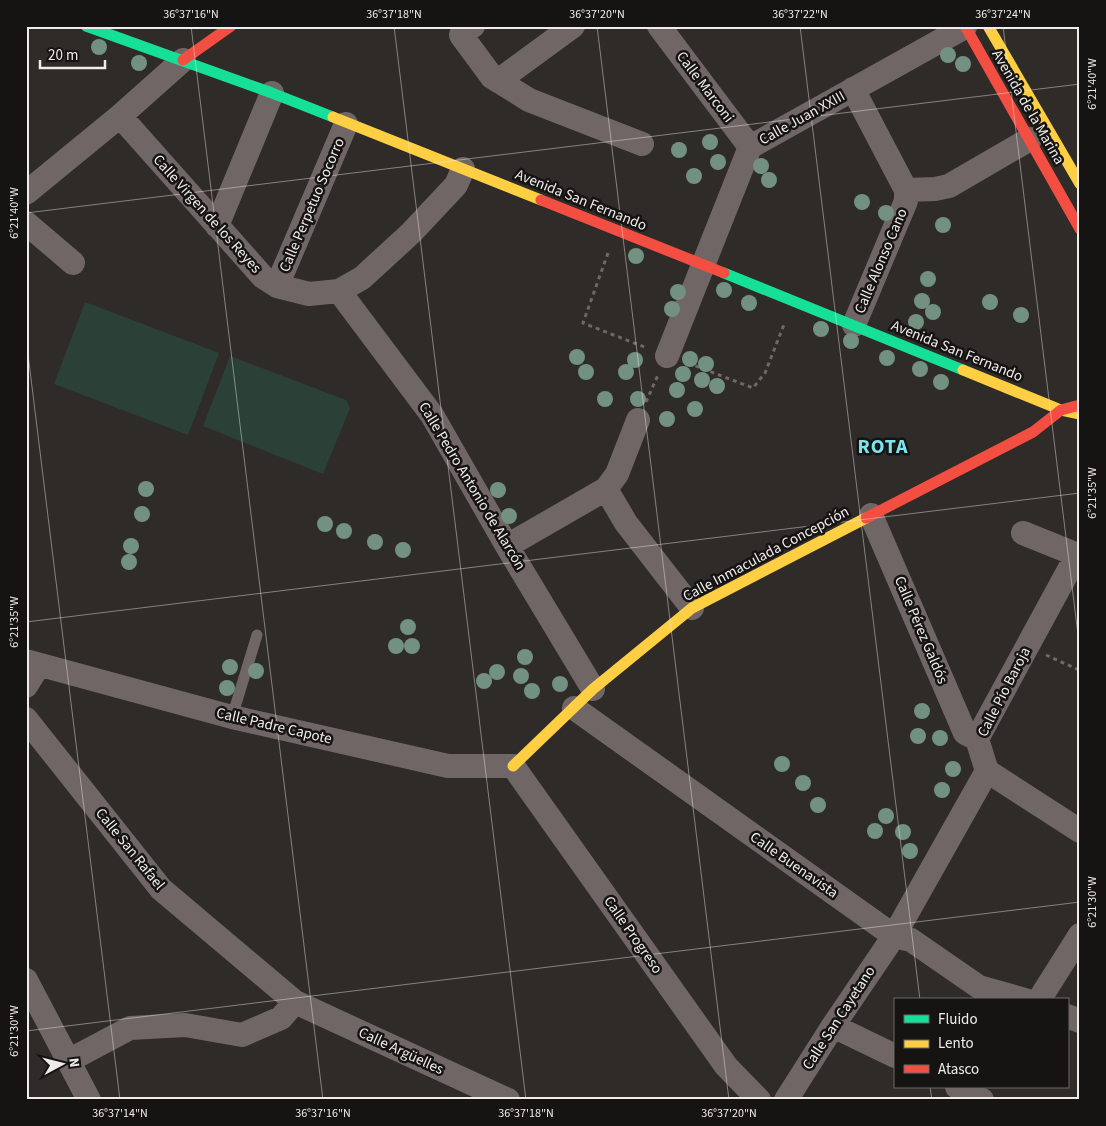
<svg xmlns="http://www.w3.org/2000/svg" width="1106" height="1126" viewBox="0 0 1106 1126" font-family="'Source Sans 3',sans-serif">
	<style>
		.green { fill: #2b4137 }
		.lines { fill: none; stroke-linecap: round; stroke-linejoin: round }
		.path { stroke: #6e6766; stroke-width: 3; stroke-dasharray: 4 4; stroke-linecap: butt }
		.lane { stroke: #716666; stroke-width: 11 }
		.street { stroke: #716666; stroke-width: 24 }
		.fast { stroke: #16e098; stroke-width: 11 }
		.slow { stroke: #ffcf43; stroke-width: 11 }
		.jam { stroke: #f24e42; stroke-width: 11 }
		.tree { fill: #729180 }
		.ticks { fill: none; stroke: #efece9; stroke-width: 1; stroke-opacity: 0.45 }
		.labels { text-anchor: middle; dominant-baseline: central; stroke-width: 5; stroke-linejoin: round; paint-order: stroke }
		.street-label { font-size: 15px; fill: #efece9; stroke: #161412 }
		.district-label { font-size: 20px; font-weight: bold; letter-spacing: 1px; fill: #7ae5ef; stroke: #161412 }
		.neatline { fill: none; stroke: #efece9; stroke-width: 2 }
		.ticks-label { font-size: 12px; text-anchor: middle; fill: #efece9 }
	</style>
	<rect width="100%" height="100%" fill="#2e2b28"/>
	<path class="green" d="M85,302l134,51 -31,82 -134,-51z
		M230,356l116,44 4,8 -27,66 -120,-48z"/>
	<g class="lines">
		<path class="path" d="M608,253l-25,70 64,25
			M688,363l65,25 12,-15 20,-51
			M646,402l12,-27
			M1046,655l33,15"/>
		<path class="lane" d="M232,717l25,-82"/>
		<path class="street" d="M473,26l-12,9 31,42 37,23 113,44
			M659,26l91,121
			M498,81l75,-55
			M853,89l53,101v11l-52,124
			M120,116l143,161 14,9 32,8 30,-3 23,-13 49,-45 45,-48 7,-16
			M906,190l29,-1 14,-3 81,-47
			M26,193l94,-77 63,-56
			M26,223l47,40
			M217,226l55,-133
			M277,286l69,-162
			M339,291l93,124 75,131 86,143
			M667,356l83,-209 215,-120
			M606,489l20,34 66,85
			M871,515l94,218 12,6
			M1023,533l57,23
			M507,546l99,-57 11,-15 21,-54
			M26,661l206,56 216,49h65l213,300 33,34
			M26,686l13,-21
			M574,708l320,228 17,4 68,47 46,13
			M26,719l135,170 134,113 213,98
			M987,771l93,60
			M26,980l63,120
			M1039,1000l41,-65
			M1067,1016l13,5
			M833,1026l62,30
			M68,1061l62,-33 55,-3 57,10 39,-17 14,-16
			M957,1087l25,13
			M786,1100l47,-74 61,-90 93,-165 -10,-32 100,-184"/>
		<path class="fast" d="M86,26l186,67 61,24
			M724,273l239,97"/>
		<path class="slow" d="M988,26l92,158
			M333,117l208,83
			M963,370l98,40 19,4
			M513,766l80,-77 99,-81 174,-90"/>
		<path class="jam" d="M965,26l115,203
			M183,60l48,-34
			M541,200l183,73
			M866,518l167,-86 28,-22 15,-4"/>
	</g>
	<g class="tree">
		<circle cx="99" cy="47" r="8"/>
		<circle cx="948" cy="55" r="8"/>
		<circle cx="139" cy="63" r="8"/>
		<circle cx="963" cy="64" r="8"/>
		<circle cx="710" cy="142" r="8"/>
		<circle cx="679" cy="150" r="8"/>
		<circle cx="718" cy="162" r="8"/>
		<circle cx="761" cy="166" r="8"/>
		<circle cx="694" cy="176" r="8"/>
		<circle cx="769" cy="180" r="8"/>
		<circle cx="862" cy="202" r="8"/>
		<circle cx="886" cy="213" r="8"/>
		<circle cx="943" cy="225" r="8"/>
		<circle cx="636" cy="256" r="8"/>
		<circle cx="928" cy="279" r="8"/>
		<circle cx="724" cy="290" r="8"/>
		<circle cx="678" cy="292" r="8"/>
		<circle cx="922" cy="301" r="8"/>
		<circle cx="990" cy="302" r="8"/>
		<circle cx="749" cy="303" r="8"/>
		<circle cx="672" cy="309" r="8"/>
		<circle cx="933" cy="312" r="8"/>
		<circle cx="1021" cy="315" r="8"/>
		<circle cx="916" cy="322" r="8"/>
		<circle cx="821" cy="329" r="8"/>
		<circle cx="851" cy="341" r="8"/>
		<circle cx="577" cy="357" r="8"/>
		<circle cx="887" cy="358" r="8"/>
		<circle cx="690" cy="359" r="8"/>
		<circle cx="635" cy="360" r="8"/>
		<circle cx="706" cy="364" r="8"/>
		<circle cx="920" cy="369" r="8"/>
		<circle cx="586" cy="372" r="8"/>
		<circle cx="626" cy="372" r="8"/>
		<circle cx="683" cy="374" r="8"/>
		<circle cx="702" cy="380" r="8"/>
		<circle cx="941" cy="382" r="8"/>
		<circle cx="717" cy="386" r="8"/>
		<circle cx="677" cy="390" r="8"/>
		<circle cx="605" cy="399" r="8"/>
		<circle cx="638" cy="399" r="8"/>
		<circle cx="695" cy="409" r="8"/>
		<circle cx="667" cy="419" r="8"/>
		<circle cx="146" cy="489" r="8"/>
		<circle cx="498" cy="490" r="8"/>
		<circle cx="142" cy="514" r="8"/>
		<circle cx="509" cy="516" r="8"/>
		<circle cx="325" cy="524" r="8"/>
		<circle cx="344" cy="531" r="8"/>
		<circle cx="375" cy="542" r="8"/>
		<circle cx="131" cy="546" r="8"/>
		<circle cx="403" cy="550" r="8"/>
		<circle cx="129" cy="562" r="8"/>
		<circle cx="408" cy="627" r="8"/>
		<circle cx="396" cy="646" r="8"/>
		<circle cx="412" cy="646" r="8"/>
		<circle cx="525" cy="657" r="8"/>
		<circle cx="230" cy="667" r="8"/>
		<circle cx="256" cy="671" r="8"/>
		<circle cx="497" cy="672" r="8"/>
		<circle cx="521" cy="676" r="8"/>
		<circle cx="484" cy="681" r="8"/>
		<circle cx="560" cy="684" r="8"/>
		<circle cx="227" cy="688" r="8"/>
		<circle cx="532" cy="691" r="8"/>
		<circle cx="922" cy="711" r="8"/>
		<circle cx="918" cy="736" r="8"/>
		<circle cx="940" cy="738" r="8"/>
		<circle cx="782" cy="764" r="8"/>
		<circle cx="953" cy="769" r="8"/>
		<circle cx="803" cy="783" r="8"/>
		<circle cx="942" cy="790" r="8"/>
		<circle cx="818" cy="805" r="8"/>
		<circle cx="886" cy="816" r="8"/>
		<circle cx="875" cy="831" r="8"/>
		<circle cx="903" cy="832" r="8"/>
		<circle cx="910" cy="851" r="8"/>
	</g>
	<path class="ticks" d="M191,26l132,1074M394,26l132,1074M597,26l132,1074M800,26l120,974M1003,26l77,625M26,213l1054,-129M26,338l94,762M26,622l1054,-129M26,1031l1054,-129M930,1087l2,13"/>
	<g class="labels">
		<g class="street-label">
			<text transform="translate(705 87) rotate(53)">Calle Marconi</text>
			<text transform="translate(1028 107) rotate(60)">Avenida de la Marina</text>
			<text transform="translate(802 118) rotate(-29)">Calle Juan XXIII</text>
			<text transform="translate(581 200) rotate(22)">Avenida San Fernando</text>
			<text transform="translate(312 205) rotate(-67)">Calle Perpetuo Socorro</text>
			<text transform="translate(207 214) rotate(48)">Calle Virgen de los Reyes</text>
			<text transform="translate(881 261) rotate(-67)">Calle Alonso Cano</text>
			<text transform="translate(957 351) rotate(22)">Avenida San Fernando</text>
			<text transform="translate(472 486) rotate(59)">Calle Pedro Antonio de Alarcón</text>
			<text transform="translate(766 554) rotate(-28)">Calle Inmaculada Concepción</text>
			<text transform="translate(921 630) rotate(67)">Calle Pérez Galdós</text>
			<text transform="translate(1004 692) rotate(-63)">Calle Pío Baroja</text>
			<text transform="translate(274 726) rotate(13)">Calle Padre Capote</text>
			<text transform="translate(130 849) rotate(51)">Calle San Rafael</text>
			<text transform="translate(794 865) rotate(35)">Calle Buenavista</text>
			<text transform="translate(633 935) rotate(55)">Calle Progreso</text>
			<text transform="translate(839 1018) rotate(-57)">Calle San Cayetano</text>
			<text transform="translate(401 1051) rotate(25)">Calle Argüelles</text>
		</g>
		<g class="district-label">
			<text x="883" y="447">ROTA</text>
		</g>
	</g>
	<rect width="1106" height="1126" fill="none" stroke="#161412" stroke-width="55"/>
	<rect x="894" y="998" width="175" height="90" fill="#161412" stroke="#6d6a68"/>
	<rect x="904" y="1015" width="25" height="8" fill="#16e098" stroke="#6d6a68"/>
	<text x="938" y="1024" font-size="15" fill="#efece9">Fluido</text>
	<rect x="904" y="1040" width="25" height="8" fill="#ffcf43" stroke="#6d6a68"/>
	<text x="938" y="1048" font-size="15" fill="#efece9">Lento</text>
	<rect x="904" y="1065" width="25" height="8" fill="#f24e42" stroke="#6d6a68"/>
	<text x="938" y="1074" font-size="15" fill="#efece9">Atasco</text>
	<g transform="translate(62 1064) rotate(83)" stroke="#161412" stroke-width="4" paint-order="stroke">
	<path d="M0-4L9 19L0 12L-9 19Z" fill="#efece9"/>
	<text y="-8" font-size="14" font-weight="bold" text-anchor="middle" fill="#efece9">N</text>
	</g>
	<path d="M40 60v8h65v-8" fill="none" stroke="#efece9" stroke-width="2.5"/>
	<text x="48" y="60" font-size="15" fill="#efece9" stroke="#161412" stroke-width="4" paint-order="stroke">20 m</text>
	<rect x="28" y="28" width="1050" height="1070" class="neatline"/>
	<g class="ticks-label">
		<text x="191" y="18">36°37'16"N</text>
		<text x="394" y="18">36°37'18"N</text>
		<text x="597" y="18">36°37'20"N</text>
		<text x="800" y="18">36°37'22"N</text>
		<text x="1003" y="18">36°37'24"N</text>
		<text transform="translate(1092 84) rotate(-90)" y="4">6°21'40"W</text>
		<text transform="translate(14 213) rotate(-90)" y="4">6°21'40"W</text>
		<text transform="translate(1092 493) rotate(-90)" y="4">6°21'35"W</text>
		<text transform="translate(14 622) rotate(-90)" y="4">6°21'35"W</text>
		<text transform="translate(1092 902) rotate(-90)" y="4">6°21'30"W</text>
		<text transform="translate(14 1031) rotate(-90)" y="4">6°21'30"W</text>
		<text x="120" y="1117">36°37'14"N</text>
		<text x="323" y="1117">36°37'16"N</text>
		<text x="526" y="1117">36°37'18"N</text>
		<text x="729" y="1117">36°37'20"N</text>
	</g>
</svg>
